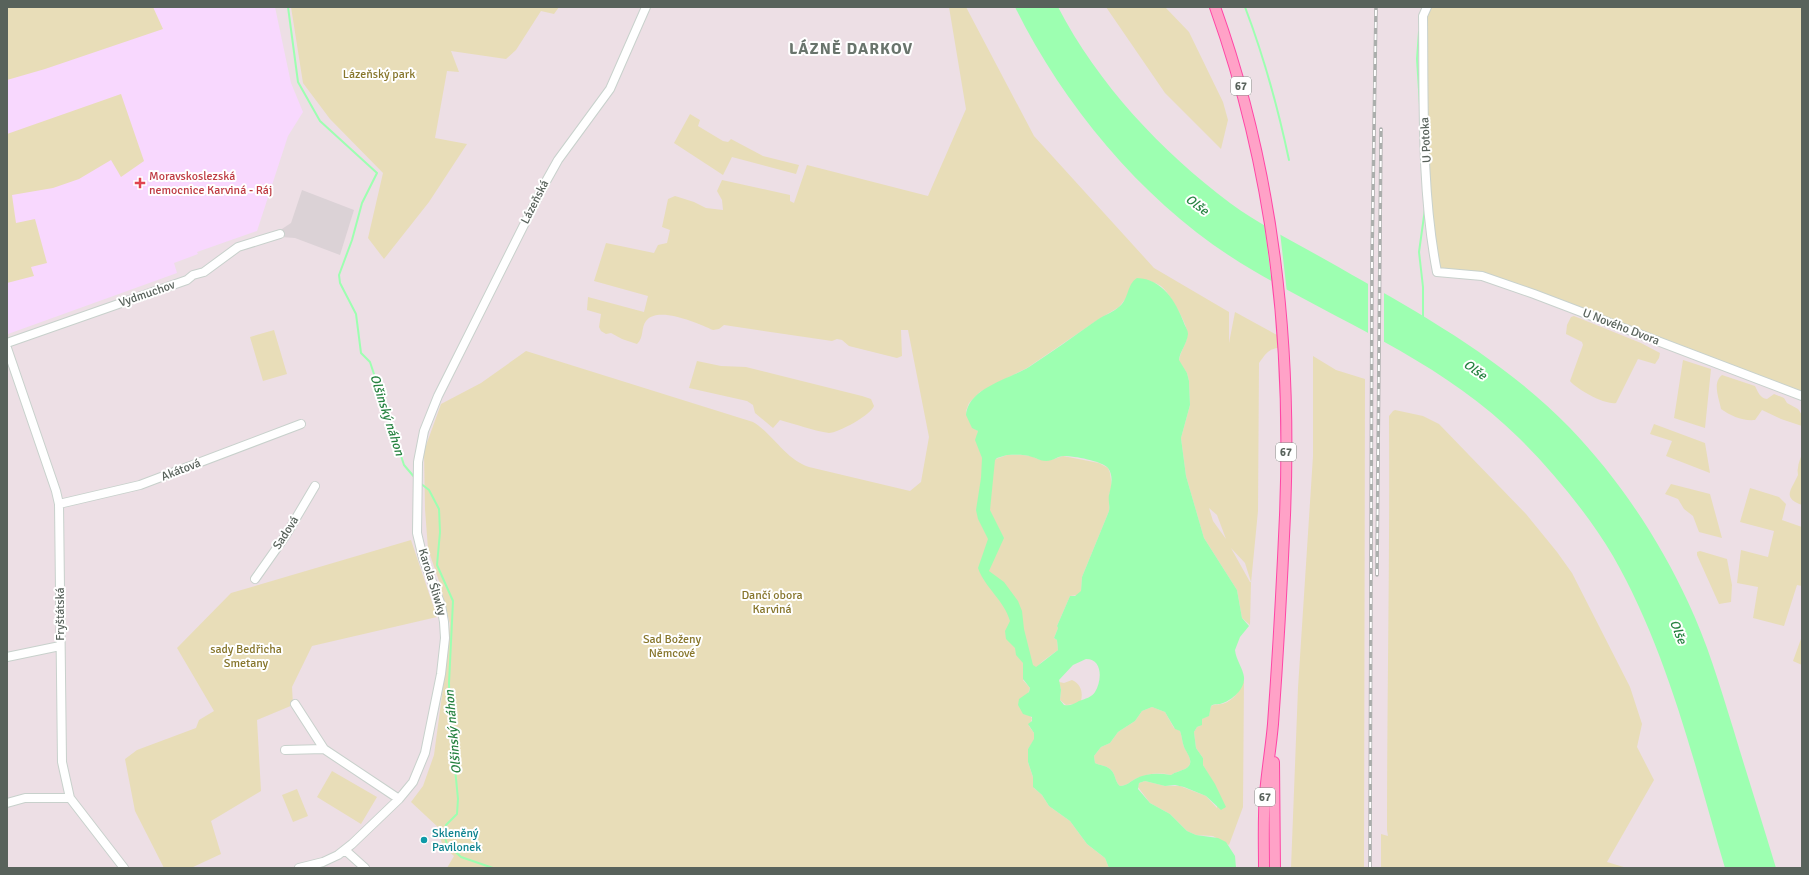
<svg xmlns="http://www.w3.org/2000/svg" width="1809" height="875" viewBox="0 0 1809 875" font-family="Signika,sans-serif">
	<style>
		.industrial { fill: #dbd2d6 }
		.medical { fill: #f8d8fe }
		.green { fill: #e8ddb8; fill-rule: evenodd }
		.water { fill: #9dffb1; fill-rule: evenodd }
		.pier { fill: #eddfe5 }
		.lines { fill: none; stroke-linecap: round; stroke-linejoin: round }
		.stream { stroke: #9dffb1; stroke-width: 2 }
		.minor-casing { stroke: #c8d1cc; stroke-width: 10 }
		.major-casing { stroke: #ff46a5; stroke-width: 12 }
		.minor { stroke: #fff; stroke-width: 8 }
		.major { stroke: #ffa2c7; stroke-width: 10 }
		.rail-casing { stroke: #abaeac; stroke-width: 3.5 }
		.rail { stroke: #fff; stroke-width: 2; stroke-dasharray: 6; stroke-linecap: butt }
		.health-dot { fill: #e0444e; stroke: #fff; stroke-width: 1.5 }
		.culture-dot { fill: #0f9aa8; stroke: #fff; stroke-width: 1.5 }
		.labels { text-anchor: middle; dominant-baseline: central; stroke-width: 4; stroke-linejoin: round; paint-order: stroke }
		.shield { fill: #fff; stroke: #8a918c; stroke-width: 1 }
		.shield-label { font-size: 11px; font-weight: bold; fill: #58625b }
		.park-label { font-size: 12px; fill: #87762c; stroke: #fff }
		.street-label { font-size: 12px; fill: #58625b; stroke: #fff }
		.health-label { font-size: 12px; fill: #be3a42; stroke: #fff; text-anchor: start }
		.culture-label { font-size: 12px; fill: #0d838f; stroke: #fff; text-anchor: start }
		.water-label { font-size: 13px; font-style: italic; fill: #268240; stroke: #fff }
		.district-label { font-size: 16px; font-weight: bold; letter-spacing: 1px; fill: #69746c; stroke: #fff }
	</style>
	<rect width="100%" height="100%" fill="#eddfe5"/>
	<path class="industrial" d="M302,190l52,20 -14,45 -45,-17 -14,-1 -2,-6 12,-8z"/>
	<path class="medical" d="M7,7h268l16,76 12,29 -15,24 -31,95 -60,21 1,2 -24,9 3,10 -169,61 -1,-6z"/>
	<path class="green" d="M7,7h146l10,22 -118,40 -38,11z
		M291,7h268l-5,7 -13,-3 -25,39 -10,9 -55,-8 8,21 -12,-1 -12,67 32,6 -38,58 -45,57 -16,-21 15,-65 -53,-54 -27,-36z
		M949,7h17l68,129 120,132 75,44v31l6,-31 42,23 1,13c-10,1 -13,7 -19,15l-1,148 -7,72 -1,42 -8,-7 -5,-28 -33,-52 -18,-62 -5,-38 9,-33 -1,-24 -2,-8 -8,-12c1,-11 10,-19 8,-30 -1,-9 -18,-39 -26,-45 -6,-4 -13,-5 -20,-7l-22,28 -20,12 -72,49 -47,24 -11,11 -3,8 6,16 6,4 -1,5 5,22 14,1 11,-4h15l9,1 9,4h11l12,-4 36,7 9,5 2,5 2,14 -3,8v16l-27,66 -1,15 -4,3 -7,1 -13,30 1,2 -4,10 3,2 1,10 -15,11 -20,19 7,8 -8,24 8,3 2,4 -3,7 5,7v7l-6,9v13l5,15 1,11 8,7 7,11 21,15 17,23 18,14 4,10h-662l7,-12c-10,-8 -15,-13 -14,-27l-29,-27 12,-16 11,-31 9,-67 7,-64 -10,-40 -12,-35 -3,-40 -1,-58 17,-47 40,-21 45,-32 227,71c20,12 33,38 56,45l101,24 11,-9 8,-45 -21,-107h-7l1,26 -5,2 -48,-12 -7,-6 -5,-1 -5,2 -108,-16 -5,4 -6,1c-14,-6 -55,-25 -67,-9 -5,6 -2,17 -9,23l-15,-5 -11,-6 -5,1 -5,-3 -2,-4 2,-13 -14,-4 1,-13 56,15 4,-16 -54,-15 12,-38 48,10 4,-8 9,-2 3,-13 -8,-3 6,-28 7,-3 19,6 12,6 17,2 -1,-10 -5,-9 5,-11 68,15v6l4,2 13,-38 121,31 38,-87zM1209,508l8,7 9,24 -13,-18zM1231,548l14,15 6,19h-1z
		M1106,7h59l24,25 34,70 5,18 -7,29 -56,-56z
		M1427,7h375v389l-320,-120 -45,-4 -6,-33 -8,-223z
		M121,94l23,67 -23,16 -10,-17 -32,19 -26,9 -41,7 4,28 19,-4 12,44 -16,4 3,9 -27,7v-149z
		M690,114l10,6 -2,6 25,15 5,1 3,-3 32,17 36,9 -3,9 -64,-17 -9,18 -49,-32z
		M1574,316l67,27 19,10 -1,5 -4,6 -17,-5 -22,44c-11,2 -38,-13 -46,-22l13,-36 -1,-3 -16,-8 1,-9 4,-8z
		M274,330l13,44 -24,7 -13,-44z
		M1313,356l23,14 29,9 -1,489h-73l7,-180 15,-232z
		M1683,360l28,9 -6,59 -31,-10z
		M697,361l24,5 25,1 116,29 9,3 3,7c-3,9 -36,27 -45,27 -15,-2 -34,-9 -49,-13l-7,8 -18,-15 -2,-8 -6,-4 -58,-13z
		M1722,375l33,11c3,6 5,12 12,13l7,-5 10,4 3,5 11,6 4,6v11l-21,-7 -19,-9 -7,10c-13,1 -24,-4 -34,-11 -2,-11 -9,-26 1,-34z
		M1395,410l28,6 16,8 87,90 31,38 15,21 58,114 12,37 -5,23 17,33 -47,82 20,6h-246v-34l7,2 -1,-6c0,-138 3,-276 2,-414l4,-5z
		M1654,424l51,19 5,30 -44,-17 6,-15 -22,-7z
		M1802,453v52c-21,-7 -10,-16 -4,-30 0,-2 -1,-4 0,-7 0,-5 3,-10 4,-15z
		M1671,484l39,10 12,44 -23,-6 -6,-16 -9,-7 -6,-10 -13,-5z
		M1750,488l29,9 7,7 -4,16 20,7v59l-5,-1 -13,41 -31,-8 5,-31 -21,-4 4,-33 27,7 6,-26 -34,-9z
		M411,540l26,77 -125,29 -20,41 1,18 -36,15 4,71 -50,30 10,33 -30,14h-27l-29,-57 -10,-52 12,-9 59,-22 3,-8 15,-9 -37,-63 54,-55z
		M1700,551l27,8 5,26 -1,17 -12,2 -22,-49v-3z
		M1802,636v29l-9,-4z
		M1244,679l-1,128 -14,38 -16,-9 -17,-1 -9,-4 -17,-17 -20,-11 -12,-16 1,-4 6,-2 20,5h15l26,10 11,12v-19l-14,-24v-7l-7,-10 -2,-16 3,-5 3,-1 2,-7 7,-4 2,-9c4,-2 5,-1 10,-2 11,-1 21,-15 23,-25z
		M1072,680c9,4 11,12 9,21l-6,3 -9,1 -6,-5 1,-10 -2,-8 5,1z
		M1152,707l13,5 9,16 6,3c2,5 2,11 4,16 3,6 12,16 1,22 -4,2 -10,3 -14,6 -13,-3 -25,-1 -36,4 -5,3 -9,7 -15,7 -5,-4 -4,-10 -8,-15 -5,-6 -11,-5 -17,-8l-1,-7 7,-9 9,-4 8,-11 17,-11 7,-10z
		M332,771l45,26 -16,27 -44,-27z
		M297,789l11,27 -15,6 -11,-27z"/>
	<path class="water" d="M1015,7h43c40,77 103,144 172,196 30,22 64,39 96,57 86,49 174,96 244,168 48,50 89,111 118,174 19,40 32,84 45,126 14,47 29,93 43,140h-51c-31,-105 -57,-216 -112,-312 -25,-42 -59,-83 -94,-118 -75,-75 -175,-114 -265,-167 -102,-59 -187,-159 -239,-264z
		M1137,278c26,1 39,24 47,45 1,3 4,7 4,11 -1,10 -8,17 -9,26l8,13 2,8 1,24 -9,33 5,38 18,62 33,52 5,28 7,8 -9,11 -5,13c1,10 8,18 9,27 1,12 -11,22 -21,26 -4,2 -8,0 -12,3l-2,10 -7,3v6l-5,2 -3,5 2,16 7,10v7l12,19 11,23 -5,3 -15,-14 -22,-9 -9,-2 -10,1 -20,-5 -6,2 -1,6 12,14 20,11 17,17 9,4 22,3 8,4 9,14 1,12h-127l-4,-10 -18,-14 -17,-23 -21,-15 -7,-11 -9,-8v-10l-5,-15v-13l6,-10v-6l-6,-9 4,-3v-4l-9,-3 -5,-9 1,-6 10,-7 1,-4 -7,-9v-16l-7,-8 -1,-7 -9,-9 -1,-8 5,-10c-6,-21 -25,-33 -32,-53l10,-29 -10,-20 -2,-9 5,-32 1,-20 -7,-18 3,-9 -6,-3 -6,-13c2,-27 43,-36 63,-48 23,-15 45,-31 68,-47 7,-5 17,-8 23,-14 9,-8 7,-22 17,-28zM1007,455c8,0 17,-1 25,2 5,1 8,4 14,4 7,0 12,-5 18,-5 10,0 38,5 44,12 6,8 3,19 1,27 -1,5 1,10 0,16l-27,66 -1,14 -6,5h-5l-13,30 1,2 -4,10 3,2 1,10 -22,17 -3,-2 -9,-36 -2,-18 -4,-10 -14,-19 -15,-11 15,-33 -14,-28 5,-50 2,-2zM1086,659c17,0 16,22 9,33 -3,5 -10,7 -16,9 -5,3 -9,5 -15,4l-4,-5 1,-10 -2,-10 14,-15zM1152,707l13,5 10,17 5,2c2,5 2,11 4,16 3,7 12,16 1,22 -4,2 -10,3 -14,6 -13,-2 -25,-2 -36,4 -5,3 -9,7 -15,7 -5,-4 -4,-10 -8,-15 -5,-6 -11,-5 -17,-8l-1,-7 7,-9 9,-4 8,-11 17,-11 7,-10z"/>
	<path class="pier" d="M1264,222l16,10 7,61 -15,-9z
		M1368,283l16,9v51l-16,-8z"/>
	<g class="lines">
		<path class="stream" d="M288,7l10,75 22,39 57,52 -15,30 -10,37 -13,35 1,8 16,31 5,39 9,9 34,103 11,13
			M1245,7c19,50 33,101 44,153
			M1419,32l-2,27 3,46
			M1423,318v-31l-4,-35 6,-43
			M420,483l9,7 10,19 1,23 -3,33 16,36 -4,82 1,34 8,82 -1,15 -11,11 -2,10 3,9 14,13 32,11"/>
		<g class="minor-casing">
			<path id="minor" d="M1427,7l-4,9c1,83 -2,174 14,256l45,4 52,18 268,102
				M7,343l180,-63 6,-5 11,-3 34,-25 42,-13
				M7,348l49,143 3,13 3,258 8,36 54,70
				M59,504l81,-19 161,-61
				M255,579l31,-44 29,-49
				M7,657l53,-11
				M295,704l29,45 75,50
				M285,750l39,-1
				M7,803l18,-5h45
				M345,850l20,18
				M299,868l24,-6 15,-7 14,-11 47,-45 14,-17 12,-29 16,-79 4,-36 -1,-16 -3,-17 -18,-47 -6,-25 1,-71 6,-31 14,-35 106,-211 14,-25 52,-71 36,-82"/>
		</g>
		<g class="major-casing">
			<path id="major" d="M1215,7c59,165 77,333 70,508 -3,69 -7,140 -12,209 -2,23 -6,46 -8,70 -2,24 -1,49 -1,74
				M1274,762l1,106"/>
		</g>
		<use href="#minor" class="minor"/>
		<use href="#major" class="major"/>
		<g class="rail-casing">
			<path id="rail" d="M1377,575l4,-446
				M1370,868l2,-612 4,-249"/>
		</g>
		<use href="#rail" class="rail"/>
	</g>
	<path class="health-dot" d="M138 177h4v4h4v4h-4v4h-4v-4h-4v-4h4z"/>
	<circle class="culture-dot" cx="424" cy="840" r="4"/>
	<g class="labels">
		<g class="shield">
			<rect x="1231" y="77" width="20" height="18" rx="3"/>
			<rect x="1276" y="443" width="20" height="18" rx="3"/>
			<rect x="1255" y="788" width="20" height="18" rx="3"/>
		</g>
		<g class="shield-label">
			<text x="1241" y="86">67</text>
			<text x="1286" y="452">67</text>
			<text x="1265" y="797">67</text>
		</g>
		<g class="park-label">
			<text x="379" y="74">Lázeňský park</text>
			<text x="772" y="595">Dančí obora<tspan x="772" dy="14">Karviná</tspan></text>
			<text x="672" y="639">Sad Boženy<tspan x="672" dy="14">Němcové</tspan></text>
			<text x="246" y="649">sady Bedřicha<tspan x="246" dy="14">Smetany</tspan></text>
		</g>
		<g class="street-label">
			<text transform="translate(1426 140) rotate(-93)">U Potoka</text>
			<text transform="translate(535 202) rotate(-63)">Lázeňská</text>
			<text transform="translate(147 294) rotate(-19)">Vydmuchov</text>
			<text transform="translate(1621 327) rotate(21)">U Nového Dvora</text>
			<text transform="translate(181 470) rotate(-21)">Akátová</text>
			<text transform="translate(286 533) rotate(-57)">Sadová</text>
			<text transform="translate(432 582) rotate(73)">Karola Śliwky</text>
			<text transform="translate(60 614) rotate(-90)">Fryštátská</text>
		</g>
		<g class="health-label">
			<text x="149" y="176">Moravskoslezská<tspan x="149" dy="14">nemocnice Karviná - Ráj</tspan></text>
		</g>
		<g class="culture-label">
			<text x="432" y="833">Skleněný<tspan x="432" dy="14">Pavilonek</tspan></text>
		</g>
		<g class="water-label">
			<text transform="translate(1197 205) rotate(37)">Olše</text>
			<text transform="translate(1475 370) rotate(35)">Olše</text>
			<text transform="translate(387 415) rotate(72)">Olšinský náhon</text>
			<text transform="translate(1678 632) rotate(68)">Olše</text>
			<text transform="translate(453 732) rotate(-95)">Olšinský náhon</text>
		</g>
		<g class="district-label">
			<text x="851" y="49">LÁZNĚ DARKOV</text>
		</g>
	</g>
	<rect width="1809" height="875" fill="none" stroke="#58625b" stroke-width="16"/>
</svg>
